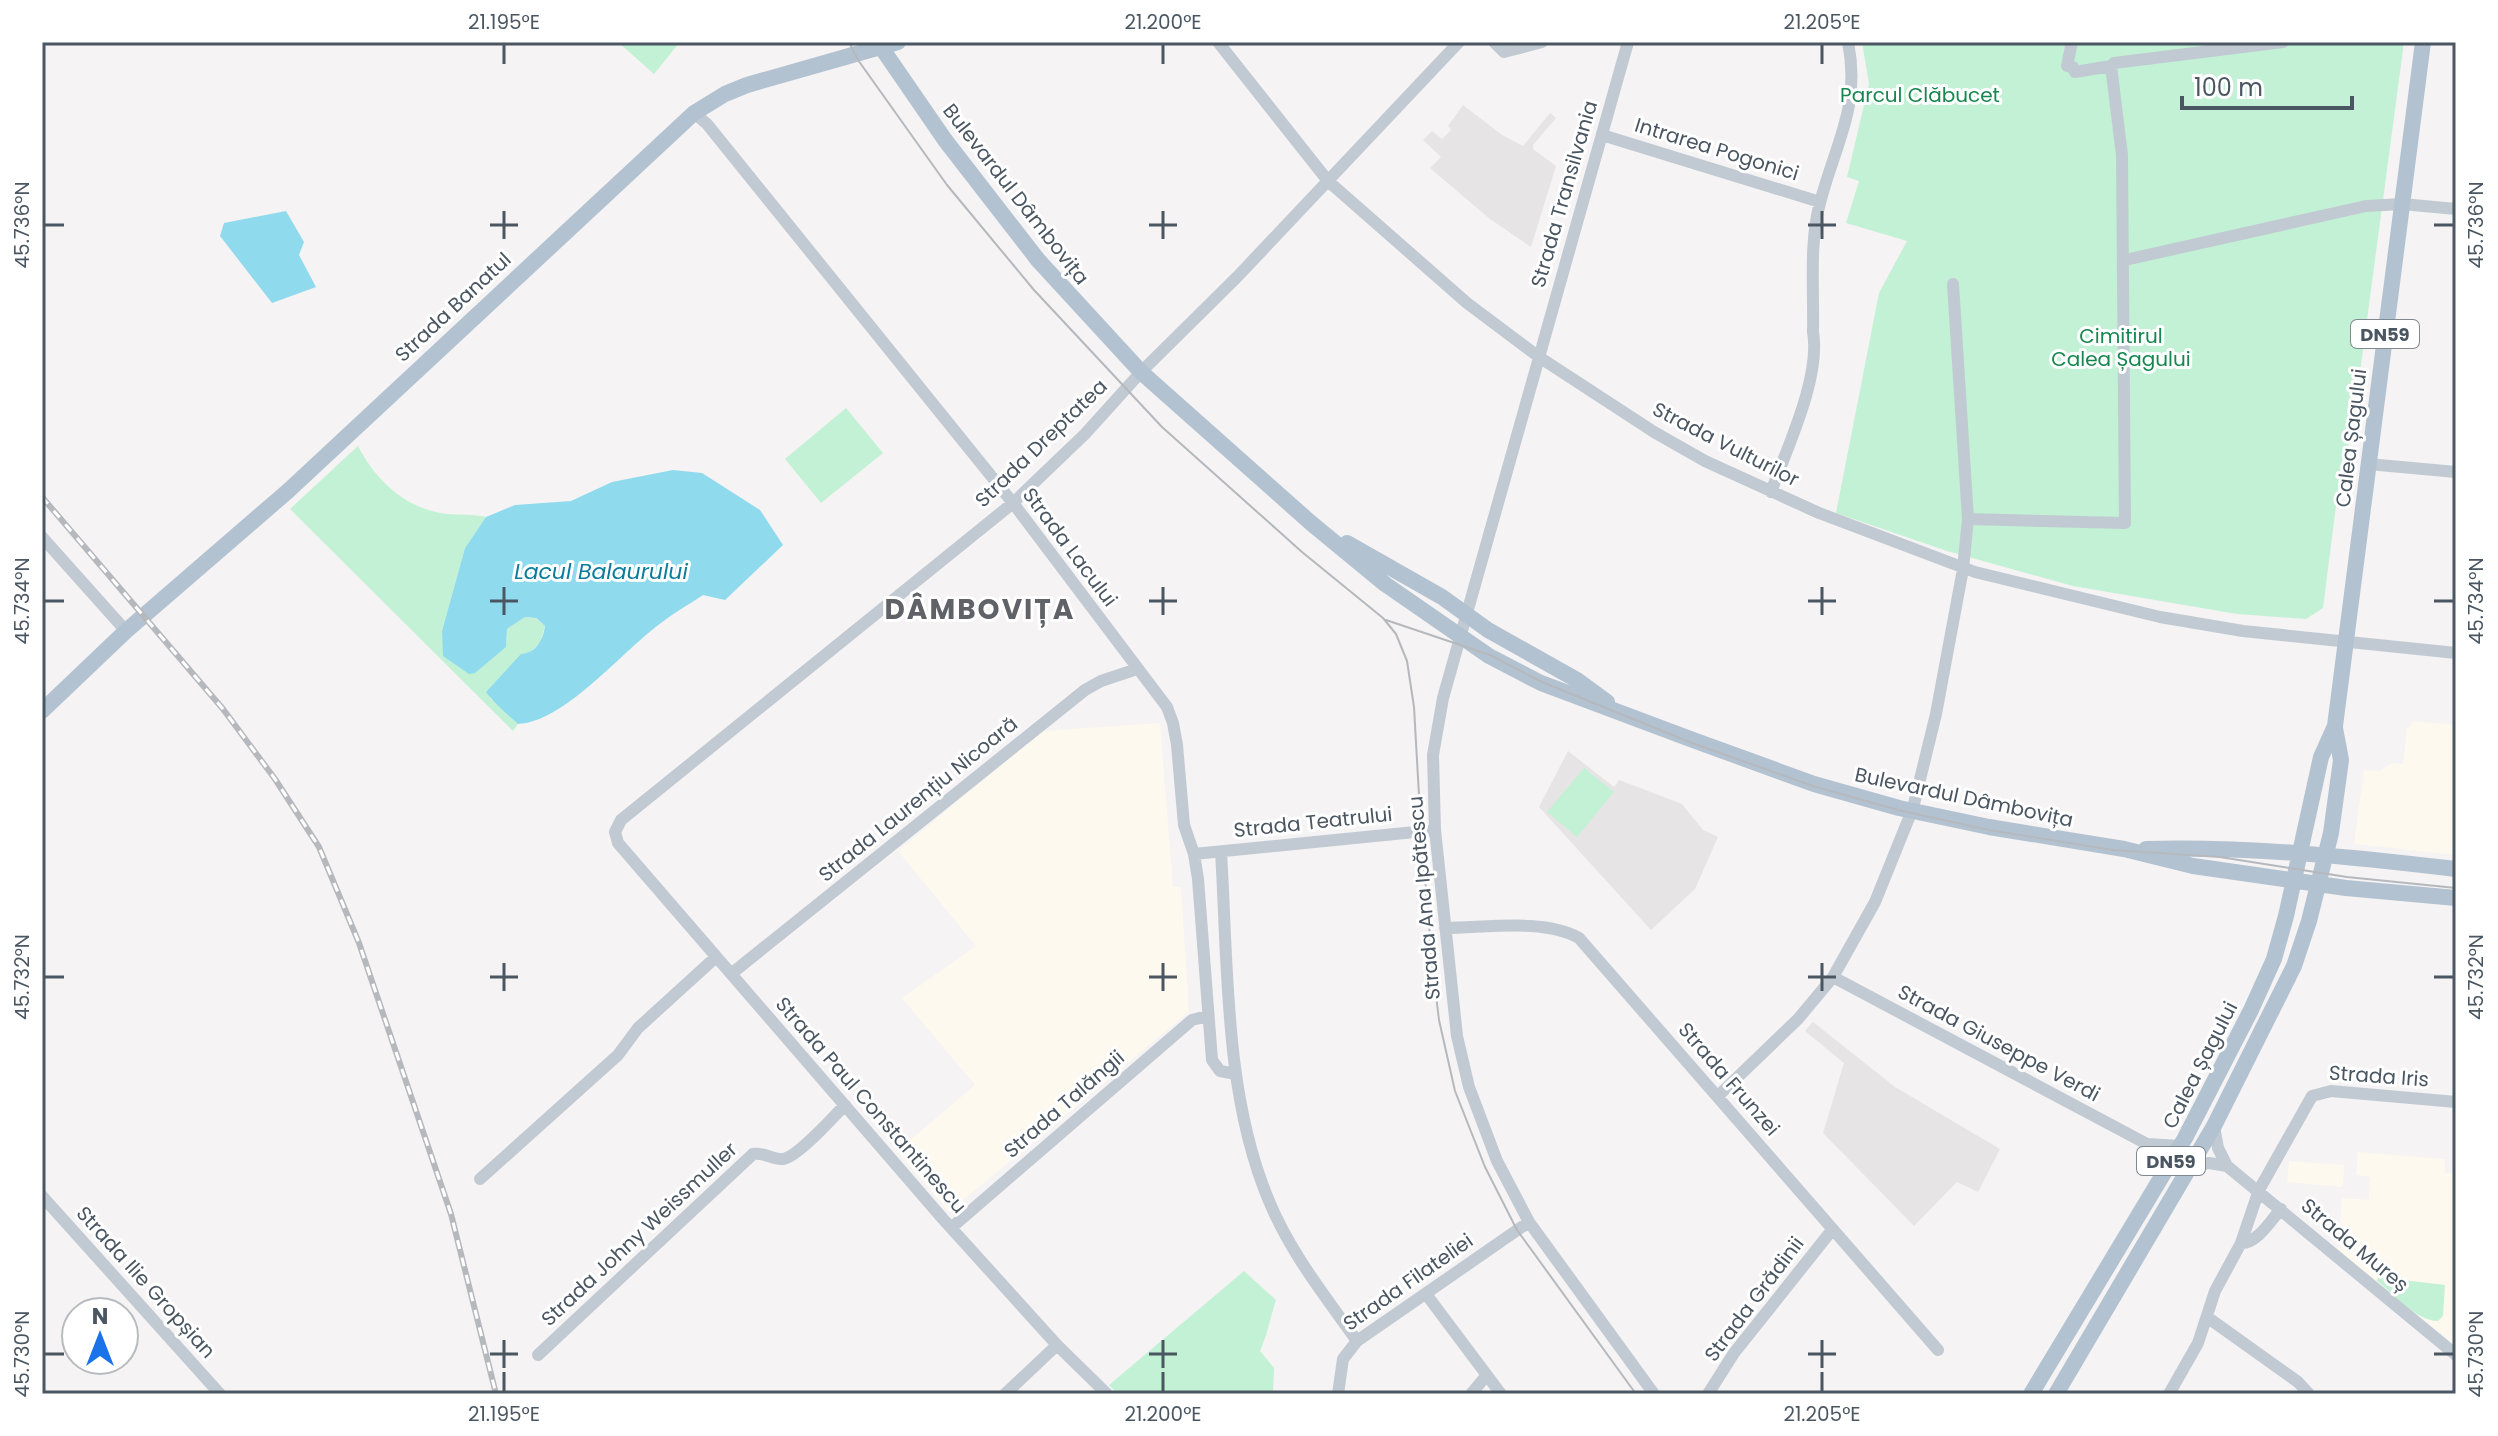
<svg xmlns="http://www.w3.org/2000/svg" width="2498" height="1436" viewBox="0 0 2498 1436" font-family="Poppins,sans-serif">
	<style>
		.commercial { fill: #fdf9ef }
		.education { fill: #e6e4e5 }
		.green { fill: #c3f1d5 }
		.water { fill: #90daee }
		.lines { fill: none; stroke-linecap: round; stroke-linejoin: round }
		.minor { stroke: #c1cad2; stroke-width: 12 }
		.major { stroke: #b3c2d1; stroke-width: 16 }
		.tram { stroke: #b5b8bd; stroke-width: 2 }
		.rail-casing { stroke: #b5b8bd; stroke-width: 6 }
		.rail { stroke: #fff; stroke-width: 3; stroke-dasharray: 9; stroke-linecap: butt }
		.ticks { fill: none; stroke: #4a5661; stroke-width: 3 }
		.labels { text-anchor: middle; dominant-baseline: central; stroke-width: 6; stroke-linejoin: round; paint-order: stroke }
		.shield { fill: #fff; stroke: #808990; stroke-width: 2 }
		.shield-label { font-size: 18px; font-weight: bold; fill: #4a5661 }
		.park-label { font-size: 20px; fill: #17864f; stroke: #fff }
		.street-label { font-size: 20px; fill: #4a5661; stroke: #fff }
		.water-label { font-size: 22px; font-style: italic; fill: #0c7c9b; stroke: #fff }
		.district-label { font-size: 28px; font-weight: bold; letter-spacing: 2px; fill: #5f6368; stroke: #fff }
		.neatline { fill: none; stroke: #4a5661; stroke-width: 3 }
		.ticks-label { font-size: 20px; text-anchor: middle; fill: #4a5661 }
	</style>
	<rect width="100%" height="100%" fill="#f5f3f3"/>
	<path class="commercial" d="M2414,721l42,4v130l-102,-11 10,-74 16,1 12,-8 11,1 4,-35z
		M1160,723l13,164h8l8,125 -240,200 -52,-61 78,-66 -73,-87 74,-52 -78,-95 144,-120z
		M2358,1152l87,7v14l11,1v172l-118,-96 4,-52 27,2 1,-23 -14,-2z
		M2289,1161l55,4 -1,22 -56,-5z"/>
	<path class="education" d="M1463,105l39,30 21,11 27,-33 6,5 -23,27v4l23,17 -25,81 -41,-28 -60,-51 11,-11 -18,-17 9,-9 10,8 9,-9 -3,-4z
		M1568,751l46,36 5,-7 63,24 21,26 15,7 -23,52 -44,41 -112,-123z
		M1813,1022l82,65 105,62 -22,43 -21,-10 -43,44 -91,-93 21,-70 -39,-32z"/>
	<path class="green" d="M618,42h62l-26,32z
		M1862,42h542l-53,398 -9,19 -19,149 -17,11 -69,-5 -164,-28 -126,-35 -111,-38 43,-220 28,-52 -61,-18 13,-42 -12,-4 22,-93z
		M846,408l37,45 -62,50 -36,-44z
		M358,446c18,35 48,63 89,68 13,1 26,0 39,3l-21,31 -23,83 64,16 1,-18 18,-12 10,1 10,8 -5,17 -53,49 4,7 27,25 -5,7 -223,-222z
		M1584,768l30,24 -37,45 -30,-25z
		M1244,1271l32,29c-6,18 -8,33 -16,51l14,17 -1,26h-155l-9,-9z
		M2378,1277l67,8 -2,31 -5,5c-22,0 -44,-27 -61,-40z"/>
	<path class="water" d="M286,211l18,31 -5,13 17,32 -44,16 -52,-67 4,-13z
		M673,470l29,3 58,37 23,35 -58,55 -22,-5c-15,10 -31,19 -46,31 -37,28 -93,96 -139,98 -9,-8 -26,-23 -32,-32l35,-38c15,-1 22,-14 24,-28l-9,-8 -11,-1 -18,12 -1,18 -31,26 -6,1 -26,-18 -1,-25 23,-83 21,-31 29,-12 56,-4 41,-19z"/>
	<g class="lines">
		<path class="minor" d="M1218,42l110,139 139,122 72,54 115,75 51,29 114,52 156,59 185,45 83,14 213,22
			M1494,42l10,10 38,-10
			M1628,42l-185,656 -10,57 2,75 22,206 12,51 28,74 32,61 125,172
			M2072,42l-5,24 6,1 2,5 36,-6 3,-3 169,-21
			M694,113l13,11 306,379 154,204 6,16 4,22 7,80 10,29 4,25 14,181 8,11 16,3
			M1602,135l218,67
			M2125,260l241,-54 36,-2 54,5
			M2368,464l88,8
			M1771,492c16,-44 50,-115 42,-160 1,-40 -4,-91 7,-129 15,-59 41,-96 28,-161
			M1968,519l157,4 -3,-368 -11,-89
			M42,537l84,94
			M1221,852c7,113 3,243 48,349 21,51 56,95 88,140
			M1194,854l241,-24
			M1445,928c40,0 99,-10 134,10l359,412
			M731,974l354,-284 16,-9 36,-12
			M1833,977l314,167 34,2
			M1718,1096l80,-77 35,-42 42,-75 38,-94 23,-94 27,-145 5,-50 -15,-235
			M2214,1126l4,22 9,18 229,189
			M2147,1144l18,28
			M2190,1166l19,-3 18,3
			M480,1179l138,-124 20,-27 78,-71
			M42,1196l178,198
			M951,1228l241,-208 15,-4
			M2241,1243c16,1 30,-23 40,-34
			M1426,1294l75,100
			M2207,1317l91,65 11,12
			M538,1355l215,-201c12,-2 19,6 30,5 15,-2 50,-42 62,-54
			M1005,1394l52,-49
			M1107,1394l-50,-49 -114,-126 -325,-376 -3,-11 6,-12 392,-317 72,-69 56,-62 97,-96 221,-234
			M1338,1394l5,-35 14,-18 172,-119
			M1471,1394l15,-18
			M1708,1394l26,-41 98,-123
			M2169,1394l29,-51 17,-52 26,-48 18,-53 53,-94 19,-5 125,11"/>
		<path class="major" d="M881,47l64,93 93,120 103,112 170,151 74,61 104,72 52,27 152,57 121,44 85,24 90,19 135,22 69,17 153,22 110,10
			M1347,543l95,54 46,33 89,50 30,22
			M42,711l84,-80 162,-140 406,-378 31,-19 22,-9 151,-43
			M2146,849c103,-3 207,8 310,20
			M2031,1394l154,-256 66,-128 23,-51 12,-43 35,-159 14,-31 88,-684
			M2056,1394l158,-268 80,-160 15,-45 22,-88 10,-73 -6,-32"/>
		<path class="tram" d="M849,42l9,18 89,125 87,105 128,137 140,125 81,66 13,16 11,27 7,46 7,124 12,140 6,49 16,71 30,76 32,63 119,164
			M1386,620l104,35 52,27 150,61 121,43 85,24 91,20 124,20 107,7 127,20 109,11"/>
		<g class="rail-casing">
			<path id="rail" d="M42,497l181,212 52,70 44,68 40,96 92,271 45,180"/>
		</g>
		<use href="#rail" class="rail"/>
	</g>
	<path class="ticks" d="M504,44v20M1163,44v20M1822,44v20M504,211v28M1163,211v28M1822,211v28M44,225h20M490,225h28M1149,225h28M1808,225h28M2434,225h20M504,587v28M1163,587v28M1822,587v28M44,601h20M490,601h28M1149,601h28M1808,601h28M2434,601h20M504,963v28M1163,963v28M1822,963v28M44,977h20M490,977h28M1149,977h28M1808,977h28M2434,977h20M504,1340v28M1163,1340v28M1822,1340v28M44,1354h20M490,1354h28M1149,1354h28M1808,1354h28M2434,1354h20M504,1372v20M1163,1372v20M1822,1372v20"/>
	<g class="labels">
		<g class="shield">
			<rect x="2351" y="320" width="68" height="28" rx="6"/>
			<rect x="2137" y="1147" width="68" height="28" rx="6"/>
		</g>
		<g class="shield-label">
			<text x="2385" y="334">DN59</text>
			<text x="2171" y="1161">DN59</text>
		</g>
		<g class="park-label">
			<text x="1920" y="95">Parcul Clăbucet</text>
			<text x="2121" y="336">Cimitirul<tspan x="2121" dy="23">Calea Șagului</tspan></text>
		</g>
		<g class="street-label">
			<text transform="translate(1717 149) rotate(17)">Intrarea Pogonici</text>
			<text transform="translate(1016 194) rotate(52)">Bulevardul Dâmbovița</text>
			<text transform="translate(1564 194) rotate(-74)">Strada Transilvania</text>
			<text transform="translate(453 307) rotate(-43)">Strada Banatul</text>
			<text transform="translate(2351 438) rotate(-83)">Calea Șagului</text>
			<text transform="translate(1041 443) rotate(-44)">Strada Dreptatea</text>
			<text transform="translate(1726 444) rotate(27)">Strada Vulturilor</text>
			<text transform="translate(1070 547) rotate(53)">Strada Lacului</text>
			<text transform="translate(1964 797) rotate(12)">Bulevardul Dâmbovița</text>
			<text transform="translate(918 799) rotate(-39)">Strada Laurențiu Nicoară</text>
			<text transform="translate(1313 822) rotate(-6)">Strada Teatrului</text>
			<text transform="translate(1424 898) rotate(-95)">Strada Ana Ipătescu</text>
			<text transform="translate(1999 1043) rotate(28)">Strada Giuseppe Verdi</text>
			<text transform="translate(2200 1065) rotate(-63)">Calea Șagului</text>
			<text transform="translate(2379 1076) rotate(4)">Strada Iris</text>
			<text transform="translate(1729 1079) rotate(49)">Strada Frunzei</text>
			<text transform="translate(1064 1104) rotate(-41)">Strada Talăngii</text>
			<text transform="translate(871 1105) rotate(49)">Strada Paul Constantinescu</text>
			<text transform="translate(639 1234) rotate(-43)">Strada Johny Weissmuller</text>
			<text transform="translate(2355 1245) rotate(40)">Strada Mureș</text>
			<text transform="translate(146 1282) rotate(48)">Strada Ilie Gropșian</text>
			<text transform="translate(1408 1282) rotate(-35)">Strada Filateliei</text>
			<text transform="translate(1754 1299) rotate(-53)">Strada Grădinii</text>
		</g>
		<g class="water-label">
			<text x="601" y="571">Lacul Balaurului</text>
		</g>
		<g class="district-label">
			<text x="980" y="609">DÂMBOVIȚA</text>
		</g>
	</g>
	<rect width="2498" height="1436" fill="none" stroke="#ffffff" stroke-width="88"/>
	<g transform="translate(100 1336)"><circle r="38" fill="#ffffff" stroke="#b7bbc0" stroke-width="2"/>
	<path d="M0-6L14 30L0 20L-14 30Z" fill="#1a73e8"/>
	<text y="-12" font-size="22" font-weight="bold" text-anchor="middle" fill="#4a5661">N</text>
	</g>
	<path d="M2182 96v12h170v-12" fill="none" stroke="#4a5661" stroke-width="4"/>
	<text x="2194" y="96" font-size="24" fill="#4a5661" stroke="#ffffff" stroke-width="6" paint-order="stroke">100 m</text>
	<rect x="44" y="44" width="2410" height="1348" class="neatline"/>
	<g class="ticks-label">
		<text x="504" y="29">21.195°E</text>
		<text x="1163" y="29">21.200°E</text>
		<text x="1822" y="29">21.205°E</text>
		<text transform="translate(22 225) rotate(-90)" y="7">45.736°N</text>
		<text transform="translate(2476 225) rotate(-90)" y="7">45.736°N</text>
		<text transform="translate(22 601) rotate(-90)" y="7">45.734°N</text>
		<text transform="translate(2476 601) rotate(-90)" y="7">45.734°N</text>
		<text transform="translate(22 977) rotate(-90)" y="7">45.732°N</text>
		<text transform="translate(2476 977) rotate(-90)" y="7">45.732°N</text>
		<text transform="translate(22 1354) rotate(-90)" y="7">45.730°N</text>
		<text transform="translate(2476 1354) rotate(-90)" y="7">45.730°N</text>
		<text x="504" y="1421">21.195°E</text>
		<text x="1163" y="1421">21.200°E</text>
		<text x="1822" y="1421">21.205°E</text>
	</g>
</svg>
